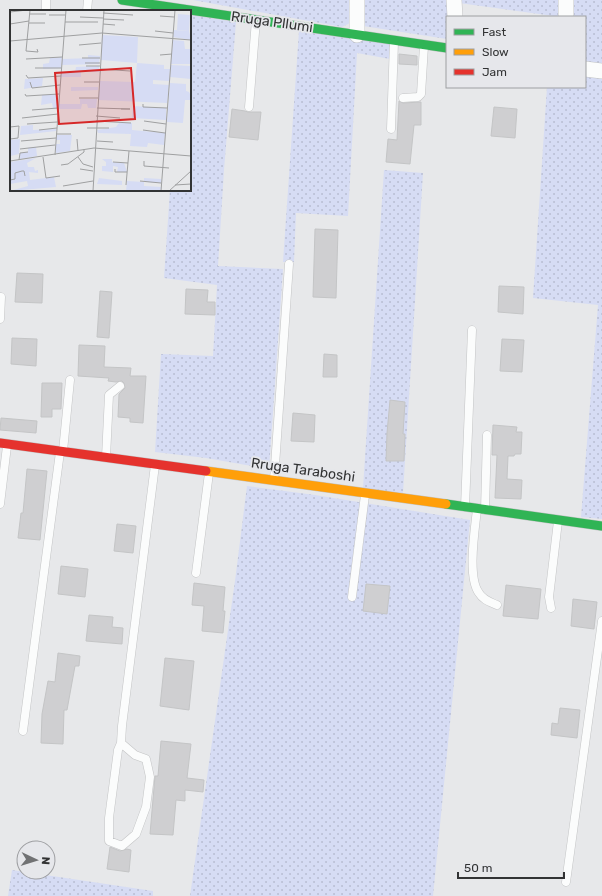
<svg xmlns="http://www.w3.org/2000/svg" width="602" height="896" viewBox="0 0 602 896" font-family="Rubik,sans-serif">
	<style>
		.grass { fill: url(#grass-dots) }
		.building { fill: #cfcfd1; stroke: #c4c5c6 }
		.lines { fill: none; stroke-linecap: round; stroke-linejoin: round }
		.lane-casing { stroke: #c3c4c5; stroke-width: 9 }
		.street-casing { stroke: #c3c4c5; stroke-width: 16 }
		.fast-casing { stroke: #c3c4c5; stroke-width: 10 }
		.slow-casing { stroke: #c3c4c5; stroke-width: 10 }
		.jam-casing { stroke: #c3c4c5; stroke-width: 10 }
		.lane { stroke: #fbfcfc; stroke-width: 8 }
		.street { stroke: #fbfcfc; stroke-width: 15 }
		.fast { stroke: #30b455; stroke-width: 9 }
		.slow { stroke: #ff9f0a; stroke-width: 9 }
		.jam { stroke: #e5322d; stroke-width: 9 }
		.labels { text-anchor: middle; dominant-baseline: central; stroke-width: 3.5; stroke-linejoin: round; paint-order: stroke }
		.street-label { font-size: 14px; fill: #323334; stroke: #e6e7eb }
		.inset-road { fill: none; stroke: #9fa0a1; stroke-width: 1 }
		.view { fill: #d62828; fill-opacity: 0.15; stroke: #d62828; stroke-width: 2 }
		.inset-edge { fill: none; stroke: #323334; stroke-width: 2 }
	</style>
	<defs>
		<pattern id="grass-dots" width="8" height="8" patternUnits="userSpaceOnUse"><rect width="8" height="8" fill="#d6dcf4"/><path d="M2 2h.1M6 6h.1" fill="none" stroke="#b8bdd2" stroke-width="1.8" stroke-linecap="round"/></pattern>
	</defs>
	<rect width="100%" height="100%" fill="#e7e8ea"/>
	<path class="grass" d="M193,0h158l1,22 -10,5z
		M363,0h87v17h-3v22l-84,-13z
		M459,0h101l1,17 -102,-14z
		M569,0h33v66l-17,-2v-47h-16z
		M190,15l46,7 -12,148 -6,96 65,3 -14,200 -63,-11 -51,-6 6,-98 52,2 4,-71 -53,-7 6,-88h20z
		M299,31l92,13 -1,15 -33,-6 -9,163 -52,-3 -2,49h-11z
		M585,73l17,2v444l-21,-2 17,-212 -65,-7 14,-211h38z
		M384,170l39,3 -20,320 -40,-5z
		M247,486l68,9 155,25 -37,376h-243l45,-315z
		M12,870l141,21v5h-145z"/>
	<path class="building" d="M399,54l18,2v9l-18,-1z
		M399,101l4,2 18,-1v23h-7l-4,39 -24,-2 2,-23 9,1z
		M494,107l23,2 -2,29 -24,-2z
		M232,109l13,2 3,1h13l-3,28 -29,-3z
		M315,229l23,1 -2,68 -23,-1z
		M17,273l26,1 -1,29 -27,-1z
		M499,286l25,1 -1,27 -25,-2z
		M186,289l22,1 -1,12h8v13l-30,-1z
		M100,291l12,1 -3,46 -12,-1z
		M12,338l25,1 -1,27 -25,-2z
		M502,339l22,1 -2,32 -22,-1z
		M79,345l26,1 -1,21 27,1 -1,8h16l-3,47 -13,-1v-4l-12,-1 1,-23 6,-6 -1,-5 -2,-2 -6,1 -8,-1 1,-3 -31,-2z
		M324,354l13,1v22h-14z
		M42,383h20l-1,26h-9v8h-11z
		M390,400l15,2 -2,32h2l-1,27h-18l1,-28z
		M293,413l22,2 -1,27 -23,-1z
		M1,418l36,3 -1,12 -36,-3z
		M493,425l24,2 -1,5h6l-1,22h-6l-1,2h-6l-1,23 15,1 -1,19 -26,-1 2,-43h-5z
		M27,469l20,2 -7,69 -22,-2 3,-25h2z
		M117,524l19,2 -3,27 -19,-2z
		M61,566l27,3 -3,28 -27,-3z
		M194,583l31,4 -2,24h2l-2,22 -21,-2 2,-25 -12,-1z
		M366,584l24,2 -3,28 -24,-3z
		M506,585l35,4 -3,30 -35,-3z
		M573,599l24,3 -3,27 -23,-3z
		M89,615l24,2 -1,10 11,1 -1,16 -36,-3z
		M58,653l22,3 -1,10h-4l-8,44h-3l-1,34 -22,-1 1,-29 6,-33 7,1z
		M165,658l29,3 -5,49 -29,-4z
		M560,708l20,2 -3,28 -26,-3 1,-12 6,1z
		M161,741l30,3 -4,34 17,2 -1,12 -18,-2v11l-9,-1 -3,35 -23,-1 5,-58h3z
		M110,847l10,4 7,-2 4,1 -2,22 -22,-3z"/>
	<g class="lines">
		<g class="lane-casing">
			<path id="lane" d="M46,11v-11
				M87,11l1,-11
				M403,98l15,-1 3,-3 3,-48
				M249,107l7,-87
				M391,129l3,-87
				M0,319l1,-22
				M63,451l7,-71
				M106,457l3,-62 11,-9
				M274,480l15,-216
				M0,504l7,-58
				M465,507l7,-177
				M477,509c-2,20 -10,68 2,84 4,7 11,9 18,12
				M485,510l2,-75
				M196,573l13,-100
				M352,597l13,-102
				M551,608l-2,-11 9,-76
				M23,731l37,-279
				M121,743l-3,7 -9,68v23l13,5 14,-12 10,-27 4,-30 -4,-18 -11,-4 -14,-12 1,-17 33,-261
				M566,882l36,-261"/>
		</g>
		<g class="street-casing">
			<path id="street" d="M357,0v35
				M454,0l1,17
				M566,0v17
				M585,69l17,2"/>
		</g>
		<g class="fast-casing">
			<path id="fast" d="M122,0l325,48
				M446,504l156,22"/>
		</g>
		<g class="slow-casing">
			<path id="slow" d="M206,471l240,33"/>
		</g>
		<g class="jam-casing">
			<path id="jam" d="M0,443l206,28"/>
		</g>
		<use href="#lane" class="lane"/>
		<use href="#street" class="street"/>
		<use href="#fast" class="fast"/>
		<use href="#slow" class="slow"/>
		<use href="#jam" class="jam"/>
	</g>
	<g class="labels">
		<g class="street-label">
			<text transform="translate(272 22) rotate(8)">Rruga Pllumi</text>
			<text transform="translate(303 470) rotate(8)">Rruga Taraboshi</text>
		</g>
	</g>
	<g transform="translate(10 10)">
		<rect width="181" height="181" fill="#e7e8ea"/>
		<path d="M92,25l36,2 -1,26 27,2v4h6l-1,12 -16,-1v4l16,1 -2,18 -69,-3 2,-19 35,1 2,-19 -36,-3zM163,30l11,1 1,8h6v15h-20zM78,45l12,1 -1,8 -37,1v-6l30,-1h-4zM52,47l-1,11 -18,1v-5l6,-1 1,-5zM161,55l20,1v13l-21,-2zM89,56v6h-18v5h-20v-5h14l1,-5zM33,68l-1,8 -18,3 1,-10zM160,73l16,1v7l3,1 2,4v4h-6l-2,23 -16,-1zM61,77h27v3l-27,1zM48,84v14h-5l-1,-5 -11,2 1,-10zM70,89h17l-1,9h-8l-1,-4h-5l-1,5h-22v-5h21zM123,96l33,2v12l-34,-2zM109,113h13v7l33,3 -1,12 -16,-2 -1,4 -17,-1 1,-12 -33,-1 -1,-3 19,-3zM23,115v5l23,-1v2l-36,4 1,-9zM46,125h16l-2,16 -14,2v-9h4v-4h-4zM10,129l-1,15 -9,2v-16zM26,137l1,9 -17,3v-6l8,-1v-4zM26,148l-9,5 1,4h6l1,4 3,-1v3l-9,-1 1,8 24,-3 2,10 -46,4 18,-5 -1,-5 -17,3v-22zM92,149h10v3l12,1 3,9h-10l1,-5 -5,-1v6l-11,-1v-5h4v-4zM89,168l23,3v4l-25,-1zM134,168l17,1v4l-17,-1v4l17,1 -1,4h-34l1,-10 17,1z" fill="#d6dcf4"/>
		<path d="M164,20l15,1 2,9 -18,-3z" fill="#d6dcf4"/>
		<path d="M168,4l12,1 -1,16 -12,-1z" fill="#d6dcf4"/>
		<path class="inset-road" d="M20,0l-4,41 12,1 -1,-3M0,2l17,-2M93,3l30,2M19,4h17M39,5h17M150,6l14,1M70,7l23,1M93,9l21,1M55,12h33M19,13h16M0,14l19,-3M93,14l12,1M145,21l18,2M0,31l92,-8 89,7M69,35l22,-2M150,45l12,-1M72,48h18M16,49l36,-2M75,53h15M76,56h14M25,58h26M90,59l30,2M16,65l2,3 33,-2M20,72l2,6 28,-3M74,72h15M15,84l1,2 33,-2M69,88h19M133,94v3l24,1M87,98l33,1h-9M22,100l26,-2M86,106l24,2M12,108l36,-4M86,111l35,2M134,111l22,3M17,114l30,-2M0,117l9,-1 -1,12 -8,1M77,118h22M29,120l18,-2M133,120l22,3M46,124h15M67,129l1,12M11,131l35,-3M87,131l16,1M10,139l35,-4M45,145l11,-145M33,147l3,21 14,-2M68,147l5,7 10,3M9,150l1,-7 8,-1M0,151l84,-13 97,8M134,151v5l25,2M103,152l15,1M51,155l7,-1 16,-12v-3M70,159l13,2M105,159v3h12M0,170l5,-1v-6l7,-2h2l1,5M130,171l21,2M116,175l3,-34M165,175l16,-1M53,176l30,-5M83,181l11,-181M151,181l14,-181M159,181l22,-20"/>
		<path class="view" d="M121,58l4,51 -76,5 -4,-51z"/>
		<rect width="181" height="181" class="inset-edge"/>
	</g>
	<rect x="446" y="16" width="140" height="72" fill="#e6e7eb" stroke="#9e9fa2"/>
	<rect x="454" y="29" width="20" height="6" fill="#30b455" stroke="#9e9fa2"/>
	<text x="482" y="36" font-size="12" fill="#323334">Fast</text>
	<rect x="454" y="49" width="20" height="6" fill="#ff9f0a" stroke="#9e9fa2"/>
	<text x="482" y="56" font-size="12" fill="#323334">Slow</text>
	<rect x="454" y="69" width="20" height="6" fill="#e5322d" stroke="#9e9fa2"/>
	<text x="482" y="76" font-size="12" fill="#323334">Jam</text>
	<g transform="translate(36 860) rotate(94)"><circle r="19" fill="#e6e7eb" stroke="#9e9fa2"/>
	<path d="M0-3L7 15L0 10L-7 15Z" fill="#717274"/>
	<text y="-6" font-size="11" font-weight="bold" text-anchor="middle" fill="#323334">N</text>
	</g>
	<path d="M458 872v6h106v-6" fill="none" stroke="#323334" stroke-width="2"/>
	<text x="464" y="872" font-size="12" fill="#323334" stroke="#e6e7eb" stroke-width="3" paint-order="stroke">50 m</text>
</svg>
